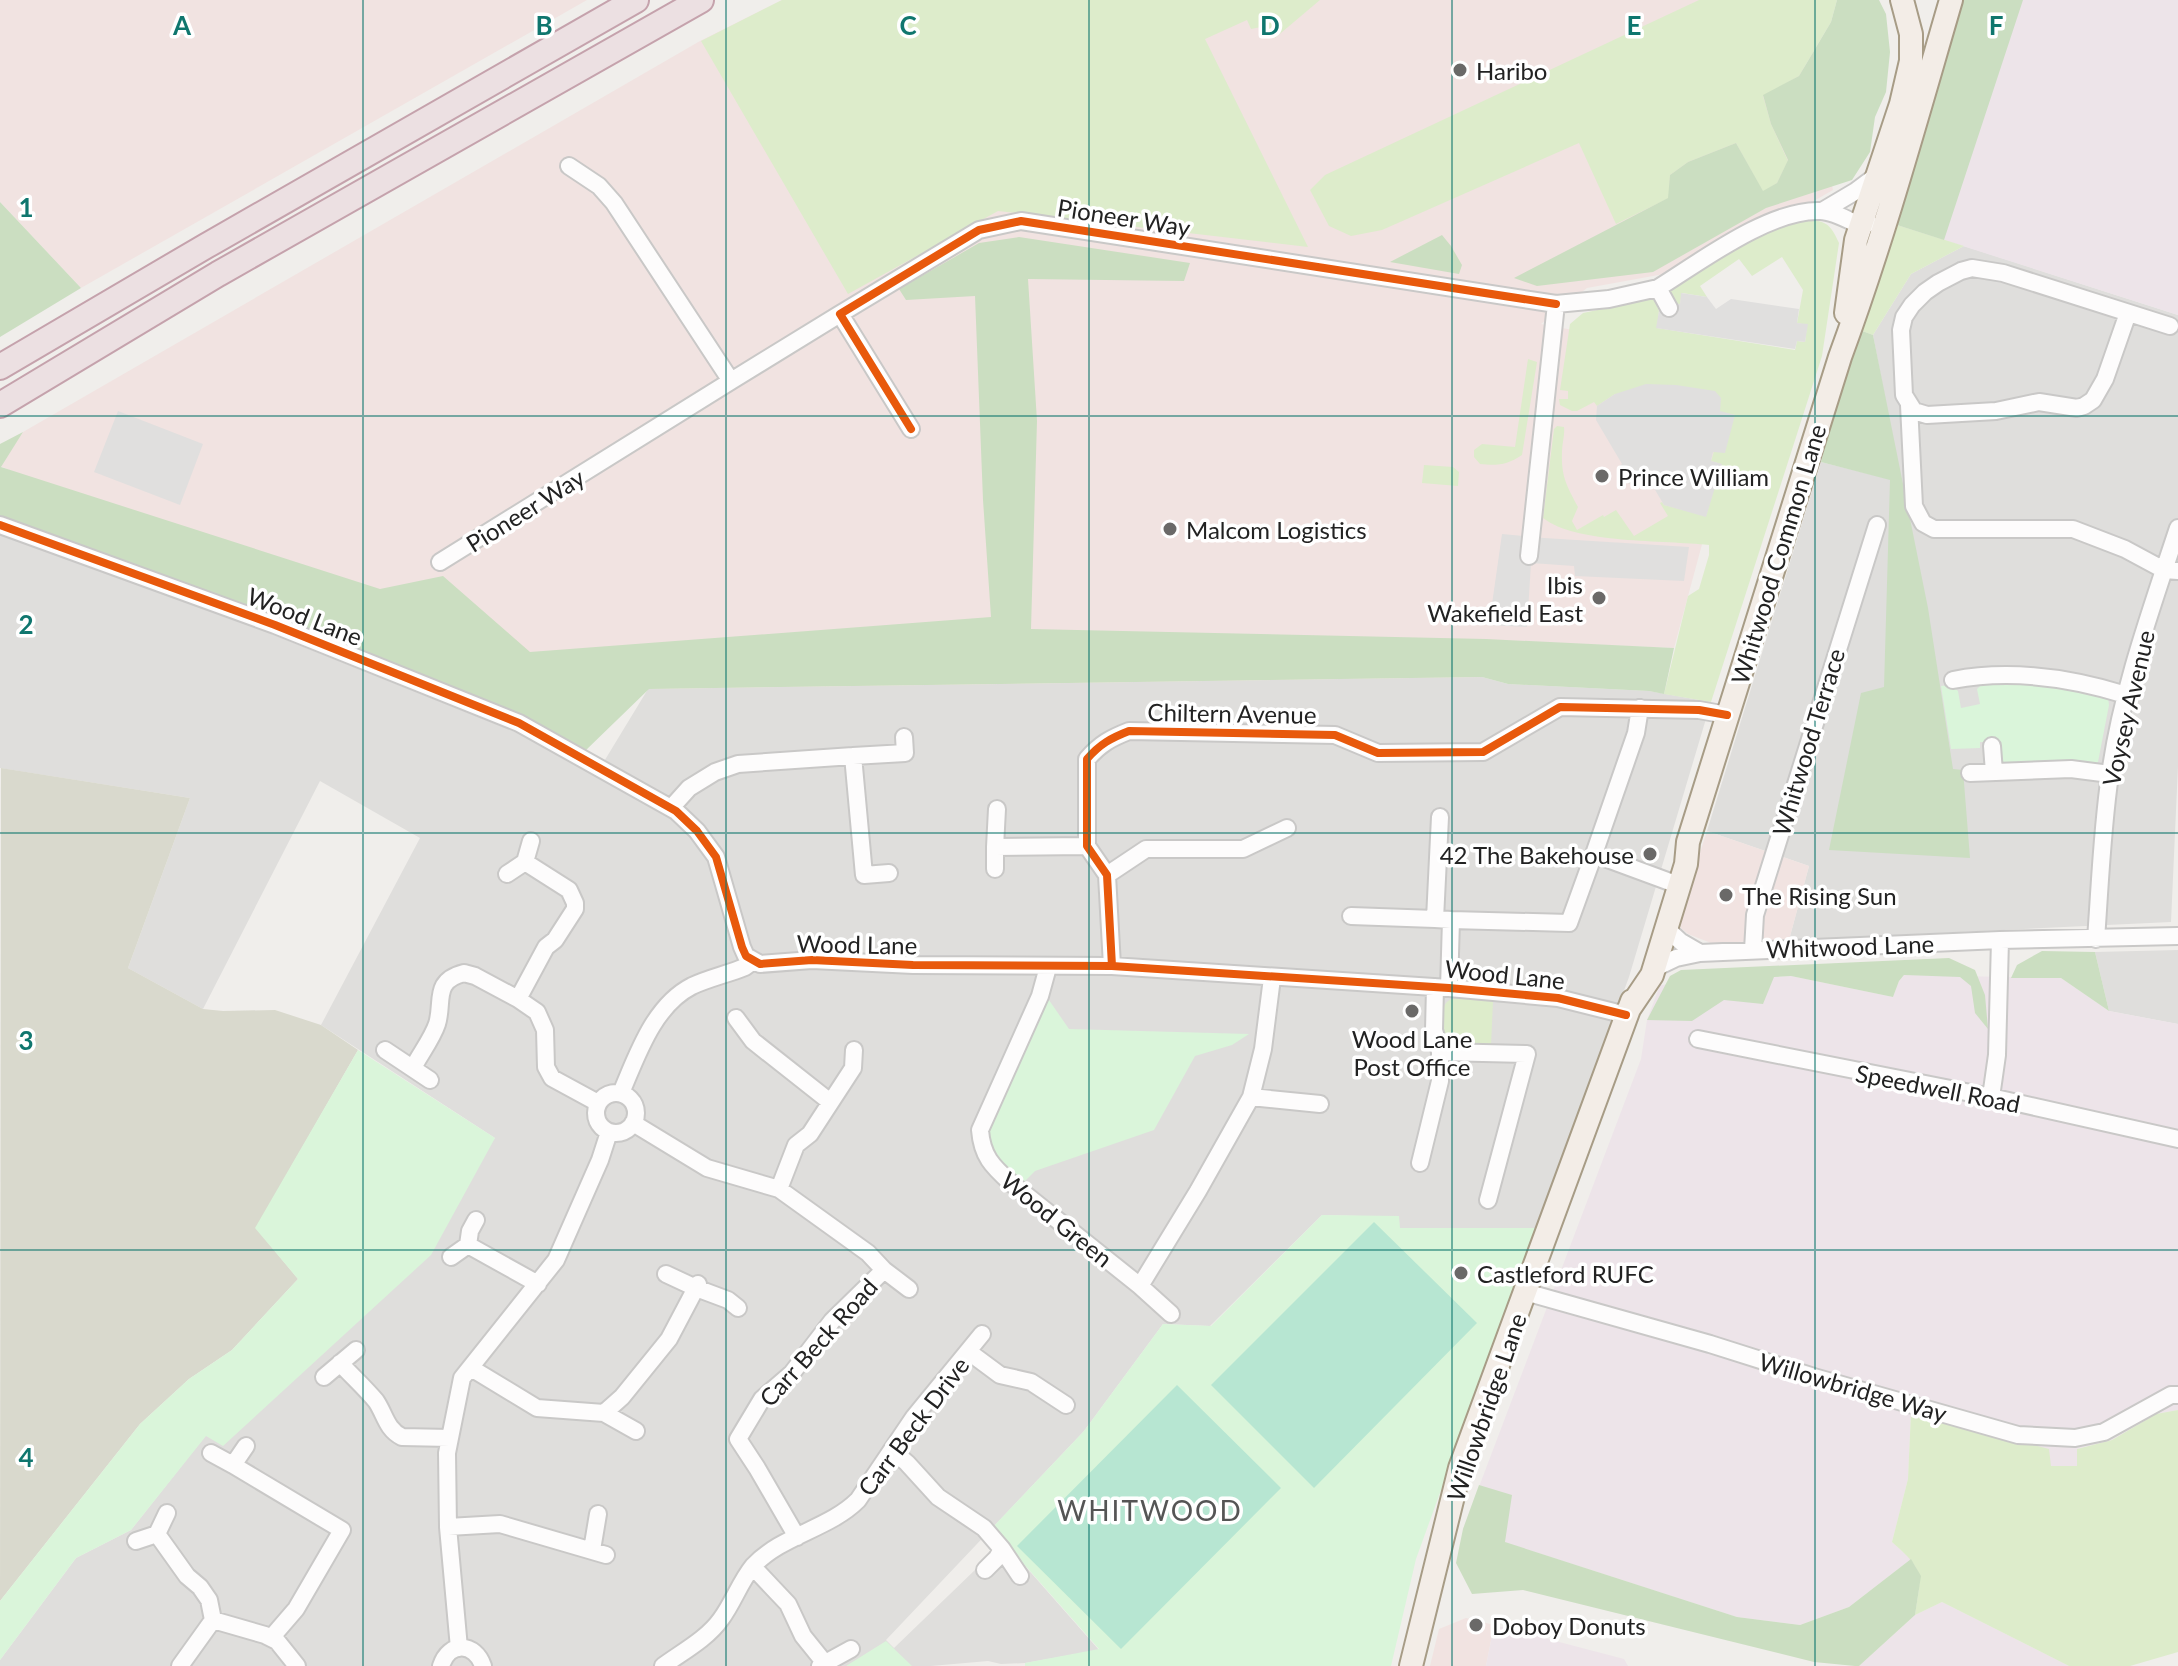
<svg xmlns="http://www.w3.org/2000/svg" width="2178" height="1666" viewBox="0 0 2178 1666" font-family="Lato,sans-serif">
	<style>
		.residential { fill: #dfdedc }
		.commercial { fill: #f1e3e1 }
		.industrial { fill: #ede4e9 }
		.construction { fill: #d9d9cd }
		.grass { fill: #ddeccb }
		.forest { fill: #cbdec1 }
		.park { fill: #daf5da }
		.pitch { fill: #b7e6d2 }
		.parking { fill: #e0dfde }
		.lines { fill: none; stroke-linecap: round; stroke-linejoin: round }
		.minor-casing { stroke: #c9c8c7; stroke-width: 20 }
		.major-casing { stroke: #a79c86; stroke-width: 26 }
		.highway-casing { stroke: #c5a2ac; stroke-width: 28 }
		.minor { stroke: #fdfcfc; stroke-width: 16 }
		.major { stroke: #f3ede7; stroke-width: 22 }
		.highway { stroke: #ece0e2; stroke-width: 24 }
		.cycleway-casing { stroke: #fff; stroke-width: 13 }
		.cycleway { stroke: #e8590c; stroke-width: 8 }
		.grid { fill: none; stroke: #0f766e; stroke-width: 2; stroke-opacity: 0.55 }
		.poi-dot { fill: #6a6968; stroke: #fff; stroke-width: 3 }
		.labels { text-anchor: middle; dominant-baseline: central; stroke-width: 7; stroke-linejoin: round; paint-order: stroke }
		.poi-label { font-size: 24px; fill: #222; stroke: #fff; text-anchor: start }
		.street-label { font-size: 24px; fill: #222; stroke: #fff }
		.quarter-label { font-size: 28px; letter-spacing: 2px; fill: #555; stroke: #fff }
		.grid-label { font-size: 26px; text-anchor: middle; font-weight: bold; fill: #0f766e; stroke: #fff; stroke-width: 7; stroke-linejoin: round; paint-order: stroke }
	</style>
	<rect width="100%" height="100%" fill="#f0eeeb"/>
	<path class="residential" d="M1964,246l214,69v451l-7,156 -382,18 20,-74 -102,-35 114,-369 80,20 -28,-147 38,-61z
		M0,525l518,208 79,40 51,-84 834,-12 26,7 141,7 62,11 -82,275 -93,251h-137v-11l-77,-2 -112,111 -47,-2 -79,107 -198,209 8,8 110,-106 95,108 -74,13 -24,1 -13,-3 -57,5h-931v-6l76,-102 55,-28 75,-95 289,-297 -174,-113 99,-187 -100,-57 -117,228 -75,-41 62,-170 -190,-30z
		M2178,950v74l-69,-13 -14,-59z"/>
	<path class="commercial" d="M0,0h587l-506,288 -81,-86z
		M782,0h1048l-28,57 31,133 -136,78 -110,20 -46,36 210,39 -77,285 -186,-8 -6,37 -834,12 -105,5 -543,-228 23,-34 677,-391z
		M1707,831l102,35 -20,74 -78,3 -23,-9 -7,-6 -3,-7z
		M1466,1618l28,7 -8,41h-56l9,-37z"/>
	<path class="industrial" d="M1962,0h216v315l-284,-91z
		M1904,975l157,3 48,33 69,13v386l-22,4 -44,26 -35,9 1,17h-27l-140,-54 -3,67 -16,63 19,17 -62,48 -49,18 -63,-8 -274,-88 178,-470 6,-39 13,-35 131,-9 102,21 6,-16z
		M1942,1602l127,64h-210l56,-51z
		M1494,1625l130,34 4,7h-142z"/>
	<path class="construction" d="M1,768l189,30 -62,170 75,41 20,2 52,-1 46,15 37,25 -102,178 42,51 -66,71 -43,29 -49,45 -140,177z"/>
	<path class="grass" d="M782,0h538l-45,38 -9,-12 -15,3 -4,-9 -42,19 103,208 -310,-36 -150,83 -147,-253z
		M1699,0h138l-6,22 -32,54 -36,20 8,28 17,37 -11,22 -14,9 -27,-49 -48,19 -18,13 -1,23 -53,26 -37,-81 -197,87 -31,6 -22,-10 -19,-36 15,-15z
		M1804,219c22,2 26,4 35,24l-17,113 -111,346 -47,-8 24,-98 11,-7 10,-34v-10c-44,-5 -133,-1 -166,-27l11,-89 3,-3 7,1c1,8 -2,16 -2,25 -1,25 5,34 16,55l-6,14 5,9 26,-15 1,2 12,-7 18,26 34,-20 -8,-13 2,-1 2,3 42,11 15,-52 -10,-3 3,-10 21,-36 -120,-21 -18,12 -3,-4 -17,9h-5l-12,-6 -1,-6h9v-8l-8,-1 10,-66 13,-11 71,-15 5,13 -2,17 138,22 2,-9 8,1 2,-17 -10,-2 6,-33 -21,-33 -30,19 -13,-17 -39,27 7,11 -25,-4 -2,11h-5l-10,-16 120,-65z
		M1894,224l70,22 -53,28 -38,61 -16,-6z
		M1528,359l9,3 -15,93c-15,10 -25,11 -42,9l-6,-7v-7l8,-6 33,3z
		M1424,465l29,2 6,5 -1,14 -36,-3z
		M1459,997l34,4 -2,45c-13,0 -36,4 -45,-6 -6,-7 -6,-32 1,-38 3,-3 9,-4 12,-5z
		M2178,1410v242l-48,14h-61l-127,-64 -27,13c6,-42 11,-43 -23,-73l16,-63 3,-67 138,37 2,17h26v-17l35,-9 44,-26z"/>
	<path class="forest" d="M1837,0h42l7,14 4,38 -4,40 -11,25 -5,35 -18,28 -86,28 -113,64 -116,14 -23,-8 154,-80 2,-23 18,-13 48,-19 27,48 14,-8 11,-23 -17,-36 -8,-29 36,-19 32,-54z
		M1961,0h62l-79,240 -50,-16z
		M0,202l81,86 -81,49z
		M1442,235l9,11 11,19 -3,9 -69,-12z
		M1019,237l171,26 -6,18 -156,-2 9,142 -6,208 455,10 188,9 -10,46 -15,-3 -141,-7 -26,-7 -833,12 -64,62 -585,-226v-81l23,-12 -22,35 379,122 63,-13 87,76 461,-35 -8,-117 -8,-204 -69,4 -7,-11 80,-46z
		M1857,329l16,6 55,273 25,161 10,1 7,88 -141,-8 32,-157 23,-6 6,-207 -69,-18z
		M2042,951l53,1 14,59 -48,-33h-50l6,-13z
		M1949,958l26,12 10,25 3,34 -13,-16 -4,-27 -11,-9 -56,-2 -5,6 -6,16 -102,-21 -17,1 -11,27 -39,-4 -32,21 -45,-1 23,-44 11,-6z
		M1479,1485l33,10 -7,47 232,75 63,8 49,-18 62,-48 10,17 -6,39 -56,51h-4l-41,-4 -291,-72 -51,4 -16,-31 7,-34z"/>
	<path class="park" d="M1988,678l59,2 61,17 1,8 -11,57 -5,4 -83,2 -9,-7v-19h-21v6l-29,1 -10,-63 10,-1 7,6 3,17 19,-4 -3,-15z
		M1042,990l27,39 180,5 -17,11 -37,11 -41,74 -119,41 -17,17 -37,-46z
		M358,1050l137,88 -64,117 -208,191 -17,-10 -75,94 -55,28 -76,102v-59l140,-177 49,-45 43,-29 66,-71 -43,-51z
		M1322,1215l77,1 1,12h136l-120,331 -25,107h-366v-3l74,-14 -107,-121 92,-97 79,-107 48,2z
		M886,1641l26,25h-66z"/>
	<path class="pitch" d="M1374,1222l103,101 -163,165 -103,-103z
		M1177,1385l104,103 -160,161 -104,-103z"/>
	<path class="parking" d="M1681,293l26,4 9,12 15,-10 68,10 -2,14 11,1 -3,18 -8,-1 -2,8 -139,-21 3,-17 -3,-10 24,3z
		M1646,384l30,1 39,6 6,7 -1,13 15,4 -10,38 -12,-1 -2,9 11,3 -16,53 -42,-12 -19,-32 -16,11 -10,-18 3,-2 -26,-44 1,-14 18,-12z
		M118,411l85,33 -23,61 -86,-33z
		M1502,534l42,4 145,9 -5,34 -109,-5 -1,-10 -43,-3 -4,64 -38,-2z"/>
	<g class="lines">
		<g class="minor-casing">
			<path id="minor" d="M569,166l30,20 15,17 117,178 109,-67
				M1824,210l32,-19 20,-15
				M1669,308l-11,-20c42,-26 112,-79 162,-77 13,0 28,9 41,15l8,-3
				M2128,313l-23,66 -12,21 -9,6 -7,2 -38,-6 -43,9 -69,4 -13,-4 -10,-16 -3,-65 3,-13 8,-12 13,-13 13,-9 23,-12 11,-3 31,5 167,53
				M1909,405l5,101 9,17 11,6h139l52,20 39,21 14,1
				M911,429l-71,-115 139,-84 42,-9 535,83
				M0,525l275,100 244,98 157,88 21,20 19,26 26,90 4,9 14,8 52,-4 101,5 199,1 337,22 109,10 68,17
				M1529,556l27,-252 53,-5 49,-11
				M440,562l291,-181
				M1953,680c57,-11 118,-2 173,15
				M1640,708l-4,25 -42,121 76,28
				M1992,746l2,26
				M1970,773l101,-4 39,5
				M671,808l18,-20 26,-16 23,-8 115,-8
				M997,809l-2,38 92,-1
				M1440,817l-5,102 16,1
				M995,869v-22
				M889,873l-25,2 -11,-119 52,-3 -1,-16
				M507,874l18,-12 6,-21
				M1107,875l39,-26h97l44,-21
				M1351,916l84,3
				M1667,929l14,13 19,11
				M2096,939c4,-54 6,-110 14,-164 11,-83 42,-168 68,-247
				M1753,950l2,-35 122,-390
				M1112,966l-5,-91 -20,-29v-87c13,-15 24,-21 42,-28l206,4 43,18 105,-1 77,-45 139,3 28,5
				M1048,967l-8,29 -60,134c2,26 12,36 31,53l129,103 31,28
				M1655,968l21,-10 24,-5 300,-13 178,-4
				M1449,988l2,-68 118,3 25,-69
				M518,999l28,-52 9,-7 20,-31v-6l-6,-13 -44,-28
				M736,1018l17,23 76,60
				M1698,1039l293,58 187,42
				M385,1050l45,30
				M1440,1052l87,2 -39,146
				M413,1068c7,-14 19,-29 24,-44 7,-22 -5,-43 27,-51l11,3 43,23 19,13 8,18 1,37 6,11 46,25
				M596 1113a20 20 0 1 1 40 0a20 20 0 1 1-40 0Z
				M621,1093c16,-37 32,-87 71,-107 17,-8 36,-12 53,-19l8,-6
				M1251,1097l69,7
				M1991,1097l6,-42 3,-115
				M633,1123l74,45 72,21 89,64 16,17 25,19
				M1420,1163l20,-82v-29l-6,-22 1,-43
				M779,1189l17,-44 14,-11 43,-66 1,-18
				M468,1245l70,39
				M451,1257l17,-12 2,-14 6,-11
				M666,1274l30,14 32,12 10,8
				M1140,1286l58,-95 53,-94 12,-48 9,-71
				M1525,1292l185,52 104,33 204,58 57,3 29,-6 67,-37h7
				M969,1352l31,23 31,7 35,23
				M340,1363c12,13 25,25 36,38 9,13 10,28 26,36l48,1
				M471,1368l66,40 67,5 18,-16 47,-58 29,-55
				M324,1377l32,-27
				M604,1413l32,18
				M246,1446l-13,19 109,65 -46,79 -25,29
				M892,1450l15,13 31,34 46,31 18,21 18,27
				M211,1453l22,12
				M448,1527l52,-3 106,31
				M157,1534l30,42 13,11 9,13 4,20
				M797,1537l-40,-69 -19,-29 24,-40 30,-26 40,-52 52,-51
				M136,1541l21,-7 10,-21
				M592,1550l6,-36
				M753,1567l35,37 15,32 21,26
				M985,1570l12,-12 5,-9
				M213,1620l52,15 12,6 20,25
				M459,1648l-11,-121 -1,-74 15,-75 94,-118 44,-100 9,-28
				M180,1666l33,-46
				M441,1666c8,-25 34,-24 42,0
				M663,1666c19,-14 44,-27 58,-47 12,-16 19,-37 32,-53 29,-31 76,-37 105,-66l56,-83 68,-83
				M820,1666l31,-17"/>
		</g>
		<g class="major-casing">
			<path id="major" d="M1846,313l10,-73 45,-136 10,-43v-27l-9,-34
				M1627,1012l25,-37 34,-111 2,-22 152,-485c43,-117 76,-237 111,-357
				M1411,1666l49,-198 172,-467"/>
		</g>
		<g class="highway-casing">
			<path id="highway" d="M0,367l206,-121 430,-246
				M0,405l218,-131 483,-274"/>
		</g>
		<use href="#minor" class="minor"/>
		<use href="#major" class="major"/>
		<use href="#highway" class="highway"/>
		<g class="cycleway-casing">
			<path id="cycleway" d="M911,429l-71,-115 139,-84 42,-9 535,83
				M0,525l275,100 244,98 157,88 21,20 19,26 26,90 4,9 14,8 52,-4 101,5 199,1 337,22 109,10 68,17
				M1112,966l-5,-91 -20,-29v-87c13,-15 24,-21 42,-28l206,4 43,18 105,-1 77,-45 139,3 28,5"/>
		</g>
		<use href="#cycleway" class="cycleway"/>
	</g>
	<path class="grid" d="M363,0v1666M726,0v1666M1089,0v1666M1452,0v1666M1815,0v1666M0,416h2178M0,833h2178M0,1250h2178"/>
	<g class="poi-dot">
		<circle cx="1460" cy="70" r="8"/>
		<circle cx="1602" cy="476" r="8"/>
		<circle cx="1170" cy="529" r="8"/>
		<circle cx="1599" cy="598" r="8"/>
		<circle cx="1650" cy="854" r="8"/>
		<circle cx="1726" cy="895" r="8"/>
		<circle cx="1412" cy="1011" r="8"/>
		<circle cx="1461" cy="1273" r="8"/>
		<circle cx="1476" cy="1625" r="8"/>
	</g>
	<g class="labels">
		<g class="poi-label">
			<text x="1476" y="70">Haribo</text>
			<text x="1618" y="476">Prince William</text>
			<text x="1186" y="529">Malcom Logistics</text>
			<text x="1583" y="584" text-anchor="end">Ibis<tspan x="1583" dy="28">Wakefield East</tspan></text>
			<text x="1634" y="854" text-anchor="end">42 The Bakehouse</text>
			<text x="1742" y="895">The Rising Sun</text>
			<text x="1412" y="1038" text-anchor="middle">Wood Lane<tspan x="1412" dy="28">Post Office</tspan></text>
			<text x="1477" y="1273">Castleford RUFC</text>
			<text x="1492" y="1625">Doboy Donuts</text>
		</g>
		<g class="street-label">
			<text transform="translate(1124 217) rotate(9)">Pioneer Way</text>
			<text transform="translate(525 510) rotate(-32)">Pioneer Way</text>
			<text transform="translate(1778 554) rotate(-73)">Whitwood Common Lane</text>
			<text transform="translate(305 616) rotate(21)">Wood Lane</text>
			<text transform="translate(2128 708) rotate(-77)">Voysey Avenue</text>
			<text transform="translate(1232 713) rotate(1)">Chiltern Avenue</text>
			<text transform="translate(1808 742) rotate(-73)">Whitwood Terrace</text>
			<text transform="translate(857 944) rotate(1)">Wood Lane</text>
			<text transform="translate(1850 946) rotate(-2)">Whitwood Lane</text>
			<text transform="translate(1505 974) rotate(6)">Wood Lane</text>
			<text transform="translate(1938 1088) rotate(11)">Speedwell Road</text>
			<text transform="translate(1057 1219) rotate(39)">Wood Green</text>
			<text transform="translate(818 1342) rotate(-48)">Carr Beck Road</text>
			<text transform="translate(1853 1387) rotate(16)">Willowbridge Way</text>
			<text transform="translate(1486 1407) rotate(-71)">Willowbridge Lane</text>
			<text transform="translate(913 1426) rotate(-53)">Carr Beck Drive</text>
		</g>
		<g class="quarter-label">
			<text x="1150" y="1510">WHITWOOD</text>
		</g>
	</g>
	<g class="grid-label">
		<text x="182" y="35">A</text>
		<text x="544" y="35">B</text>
		<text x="908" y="35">C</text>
		<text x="1270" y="35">D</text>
		<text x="1634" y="35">E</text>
		<text x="1996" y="35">F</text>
		<text x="26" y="217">1</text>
		<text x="26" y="634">2</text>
		<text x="26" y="1050">3</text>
		<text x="26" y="1467">4</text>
	</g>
</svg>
